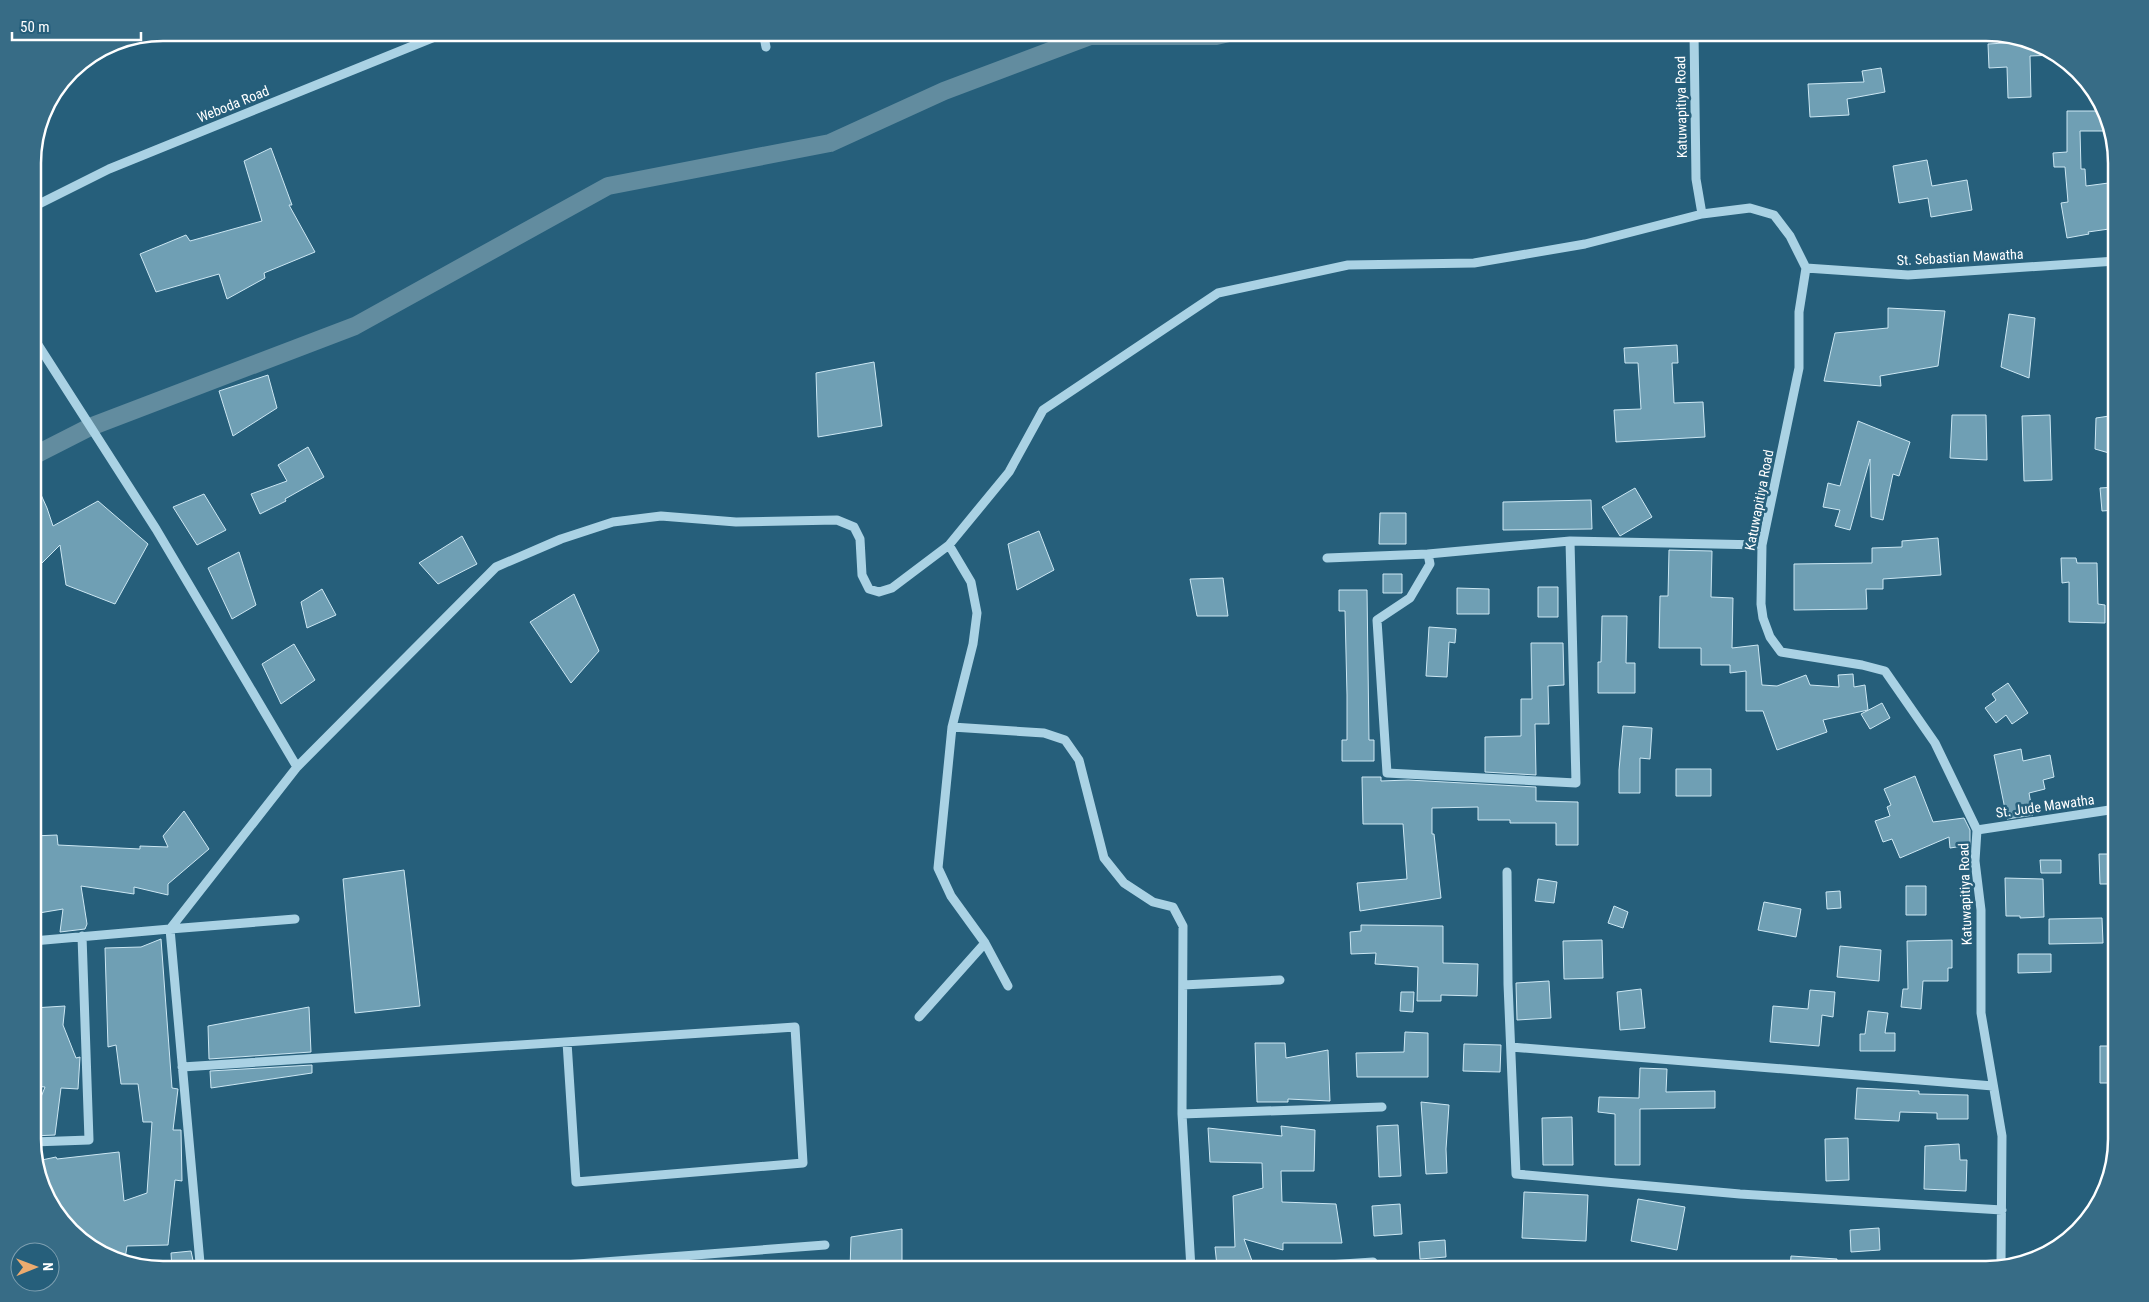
<svg xmlns="http://www.w3.org/2000/svg" width="2149" height="1302" viewBox="0 0 2149 1302" font-family="'Roboto Condensed',sans-serif">
	<style>
		.lines { fill: none; stroke-linecap: round; stroke-linejoin: round }
		.canal { stroke: #628c9f; stroke-width: 18 }
		.building { fill: #6f9fb4; stroke: #cce7f3 }
		.minor { stroke: #aad2e4; stroke-width: 9 }
		.labels { text-anchor: middle; dominant-baseline: central; stroke-width: 5; stroke-linejoin: round; paint-order: stroke }
		.street-label { font-size: 14px; fill: #fff; stroke: #265f7b }
		.rim { fill: none; stroke: #fff; stroke-width: 2.5 }
	</style>
	<rect width="100%" height="100%" fill="#265f7b"/>
	<g class="lines">
		<path class="canal" d="M33,456l57,-29 265,-101 253,-140 222,-43 114,-52 146,-55h126l17,-4"/>
	</g>
	<path class="building" d="M2022,42l29,8 5,5 -26,1 1,41 -23,1 -1,-31 -18,1 -1,-24z
		M1881,68l4,24 -38,7 2,16 -39,2 -2,-33 56,-2 -2,-11z
		M2067,111h36l6,20h-29l1,38h4l1,17 30,-4v46l-28,4 1,2 -22,4 -6,-35 7,-1 -3,-35h-11l-1,-14 14,-1z
		M271,148l21,57h-3l26,47 -51,21 1,5 -38,21 -8,-25 -63,18 -16,-38 46,-19 4,6 72,-20 -18,-60z
		M1927,160l5,26 35,-6 5,30 -41,7 -3,-19 -29,5 -6,-37z
		M1888,308l57,3 -7,55 -58,10 1,10 -57,-5 11,-48 53,-5z
		M2009,314l26,4 -6,60 -28,-11z
		M1677,345l1,18h-6l2,40 29,-1 2,35 -89,5 -2,-32 27,-1 -3,-46h-13l-1,-15z
		M874,362l8,64 -64,11 -2,-64z
		M268,375l9,33 -44,28 -14,-45z
		M1952,415h34l1,45 -37,-2z
		M2050,415l2,65 -28,1 -2,-65z
		M2116,415v40l-21,-6 1,-31z
		M1858,421l52,21 -11,34 -6,-2 -10,46 -12,-3 -1,-58 -20,71 -15,-4 5,-16 -17,-3 5,-24 12,3z
		M308,447l16,30 -39,22 1,2 -26,13 -9,-20 36,-13 -9,-16z
		M33,477l14,31 6,18 45,-25 50,43 -33,60 -49,-19 -6,-40 -27,27z
		M2116,487v23l-14,1 -2,-23z
		M1635,488l17,29 -32,19 -18,-29z
		M204,494l22,36 -29,15 -24,-38z
		M1591,500l1,29 -89,1v-28z
		M1380,513h26v31h-27z
		M1039,531l15,39 -37,20 -9,-46z
		M462,536l15,28 -39,20 -19,-21z
		M1938,538l3,37 -58,4v10h-17l1,20 -73,1v-46l78,-1v-15l30,-1v-6z
		M1669,550l43,1 -1,46 22,1 -1,50 26,-3 4,40 15,1 29,-11 4,10 29,2 -1,-12 15,-1 1,13 11,-2 3,25 -45,10 4,12 -50,18 -14,-39h-17v-40l-16,2v-8h-29v-17h-42l1,-52h8z
		M239,552l17,53 -24,14 -24,-51z
		M2061,558h15l1,5h20l1,41 7,1v18l-36,-1v-40l-7,1z
		M1383,574h19v19h-19z
		M1223,578l5,38h-31l-7,-37z
		M1538,587h20v30h-20z
		M1457,588l32,1v25h-32z
		M322,589l14,26 -29,13 -6,-26z
		M1339,590h28l2,150h5v21h-32v-21h5v-45l-2,-84h-6z
		M574,594l25,57 -28,32 -41,-61z
		M1602,616h25l-1,47h9v30h-37v-31h3z
		M1429,627l27,2 -1,14 -6,-1 -2,35 -21,-1z
		M1531,643h32l1,42 -16,1 1,38h-14l1,51 -51,-3v-35l36,-1v-37h11z
		M294,644l21,36 -34,24 -19,-40z
		M2008,683l20,30 -16,11 -6,-9 -10,8 -11,-15 11,-8 -4,-6z
		M1882,703l8,15 -20,11 -9,-15z
		M1623,726l29,2 -2,31 -10,-1v35h-21v-23z
		M2021,749l2,12 27,-6 4,22 -11,3 2,9 -16,4 4,22 -26,4 -13,-64z
		M1676,769h35v27h-35z
		M1915,776l18,46 31,-4 6,12v15l-20,3 -1,-11 -49,21 -8,-19 -9,3 -8,-21 15,-5 -3,-9 4,-2 -7,-16z
		M1362,777h19v4l27,-1 128,7v14l42,1v43h-22v-22h-46v-3h-32v-13l-46,1v26h2l7,64 -81,13 -3,-28 50,-4 -4,-55h-40z
		M184,811l25,38 -41,35v11l-34,-8v7l-53,-8 6,38 -2,5 -25,3 3,-23 -30,5v-78l24,-1 1,10 82,4v-3l28,1 -5,-11z
		M2099,854h17v30h-16z
		M2040,860h21v13h-20z
		M404,870l16,136 -65,7 -12,-134z
		M2005,878l38,1 1,38 -24,1v-2h-14z
		M1538,879l19,3 -3,21 -19,-2z
		M1906,886h20v29h-20z
		M1840,891l1,17 -14,1 -1,-17z
		M1764,902l37,7 -5,28 -38,-7z
		M1614,906l14,6 -5,16 -15,-5z
		M2102,918l1,25 -54,1v-25z
		M1361,925l82,1v37l35,1 -1,32 -36,-1v6h-24l1,-34 -43,-3 1,-11 -25,1 -1,-22 11,-1z
		M161,939l11,149 6,1 -5,41h8l1,51 -7,-1 -7,65 -41,1 -2,13 -27,-7 -48,-48 -13,-43 19,-4 1,2 62,-7 5,49 23,-8 5,-71h-9l-5,-38h-17l-5,-39 -8,2 -3,-99 36,-1z
		M1602,940l1,38 -39,1 -1,-38z
		M1952,940v28h-4v13h-25l-2,28 -20,-2 2,-18h5l-1,-48z
		M1840,946l41,4 -2,31 -42,-4z
		M2018,954h33v18l-33,1z
		M1549,981l2,37 -34,2 -1,-37z
		M1641,989l4,39 -25,2 -3,-38z
		M1810,990l25,2 -2,25 -11,-2 -3,31 -49,-4 3,-36 35,3z
		M1401,992h13l-1,20 -13,-1z
		M65,1006l-2,19 13,33 4,-1 -2,32 -17,-1 -6,47 -22,1v-19l12,-30 -12,-1v-78z
		M309,1007l2,45 -102,7 -1,-33z
		M1868,1011l20,2 -3,20h10v18h-35v-17h5z
		M1405,1032l23,1v44h-71l-1,-24 48,-1z
		M1255,1043h30l1,15 42,-8 2,51 -42,-2v3h-31z
		M1464,1044l37,1 -1,27 -37,-1z
		M2100,1046h16v37h-16z
		M312,1065v8l-101,15 -1,-17z
		M1640,1068l27,1 -1,23 49,-1v17l-75,1v56h-25v-51l-17,-2 1,-15 40,1z
		M1857,1088l62,3v3l49,1v24h-31v-6l-37,-1 -1,9 -44,-2z
		M1421,1102l28,3 -3,44 1,24 -21,1z
		M1572,1117l1,48h-30l-1,-47z
		M1398,1125l3,51 -22,1 -2,-51z
		M1281,1126l34,4 -1,41h-33l1,31 54,2 6,39h-59v7l-39,-11 8,22 -35,5 -2,-19h20l-2,-51 30,-8 -1,-25 -52,-1 -2,-34 74,8z
		M1848,1138l1,42 -23,1 -1,-42z
		M1959,1144l1,16h7l-1,31 -42,-2 1,-43z
		M1524,1192l64,3 -2,46 -64,-3z
		M1638,1199l47,8 -8,43 -46,-9z
		M1400,1204l2,30 -28,2 -2,-30z
		M1879,1228l1,22 -29,2 -1,-22z
		M902,1229v41h-52l1,-33z
		M1445,1240l1,17 -26,2 -1,-17z
		M191,1251l4,19h-23l-1,-17z
		M1791,1256l46,3 -1,11h-46z"/>
	<g class="lines">
		<path class="minor" d="M763,32l3,15
			M1694,32l2,147 6,35
			M33,207l76,-38 338,-137
			M1806,268l102,7 208,-14
			M33,337l123,192 141,238
			M949,545l22,37 6,31 -4,31 -21,83 -14,141 13,28 34,47 23,43
			M1428,554l142,-13 192,4
			M1327,558l101,-4 2,10 -20,34 -33,22 10,153 189,10 -6,-242
			M952,727l92,6 21,7 14,20 25,98 20,25 29,19 20,5 10,19 -1,188 9,155
			M1977,830l139,-21
			M1507,872l1,112 8,190 224,20 262,16
			M33,941l137,-12 127,-162 199,-200 65,-28 52,-17 48,-6 75,6 101,-2 17,7 6,12 2,36 7,14 10,3 13,-4 57,-43 60,-73 34,-62 175,-117 130,-28 126,-2 111,-19 117,-30 48,-6 24,7 16,21 16,32 -7,44v56l-37,177 -1,59 2,14 7,19 11,15 81,13 23,6 50,72 42,87 -2,31 6,49v103l21,123 -1,129
			M1183,985l97,-5
			M919,1017l66,-74
			M1511,1047l482,39
			M182,1067l613,-40 8,136 -227,19 -9,-140
			M1182,1114l200,-7
			M33,1142l56,-2 -7,-204
			M203,1269l-3,-6 -30,-334 125,-10
			M512,1269l313,-24
			M1267,1269l106,-7"/>
	</g>
	<g class="labels">
		<g class="street-label">
			<text transform="translate(233 104) rotate(-22)">Weboda Road</text>
			<text transform="translate(1681 107) rotate(-91)">Katuwapitiya Road</text>
			<text transform="translate(1960 257) rotate(-3)">St. Sebastian Mawatha</text>
			<text transform="translate(1759 500) rotate(-79)">Katuwapitiya Road</text>
			<text transform="translate(2045 806) rotate(-8)">St. Jude Mawatha</text>
			<text transform="translate(1965 894) rotate(-92)">Katuwapitiya Road</text>
		</g>
	</g>
	<path d="M0 0H2149V1302H0ZM163 41H1986A122 122 0 0 1 2108 163V1139A122 122 0 0 1 1986 1261H163A122 122 0 0 1 41 1139V163A122 122 0 0 1 163 41Z" fill="#376c86" fill-rule="evenodd"/>
	<path class="rim" d="M163 41H1986A122 122 0 0 1 2108 163V1139A122 122 0 0 1 1986 1261H163A122 122 0 0 1 41 1139V163A122 122 0 0 1 163 41Z"/>
	<g transform="translate(35 1267) rotate(89)"><circle r="24" fill="#265f7b" stroke="#7d9fb0"/>
	<path d="M0-4L9 19L0 12L-9 19Z" fill="#ecab6f"/>
	<text y="-8" font-size="14" font-weight="bold" text-anchor="middle" fill="#ffffff">N</text>
	</g>
	<path d="M12 32v8h129v-8" fill="none" stroke="#ffffff" stroke-width="2.5"/>
	<text x="20" y="32" font-size="15" fill="#ffffff" stroke="#265f7b" stroke-width="4" paint-order="stroke">50 m</text>
</svg>
